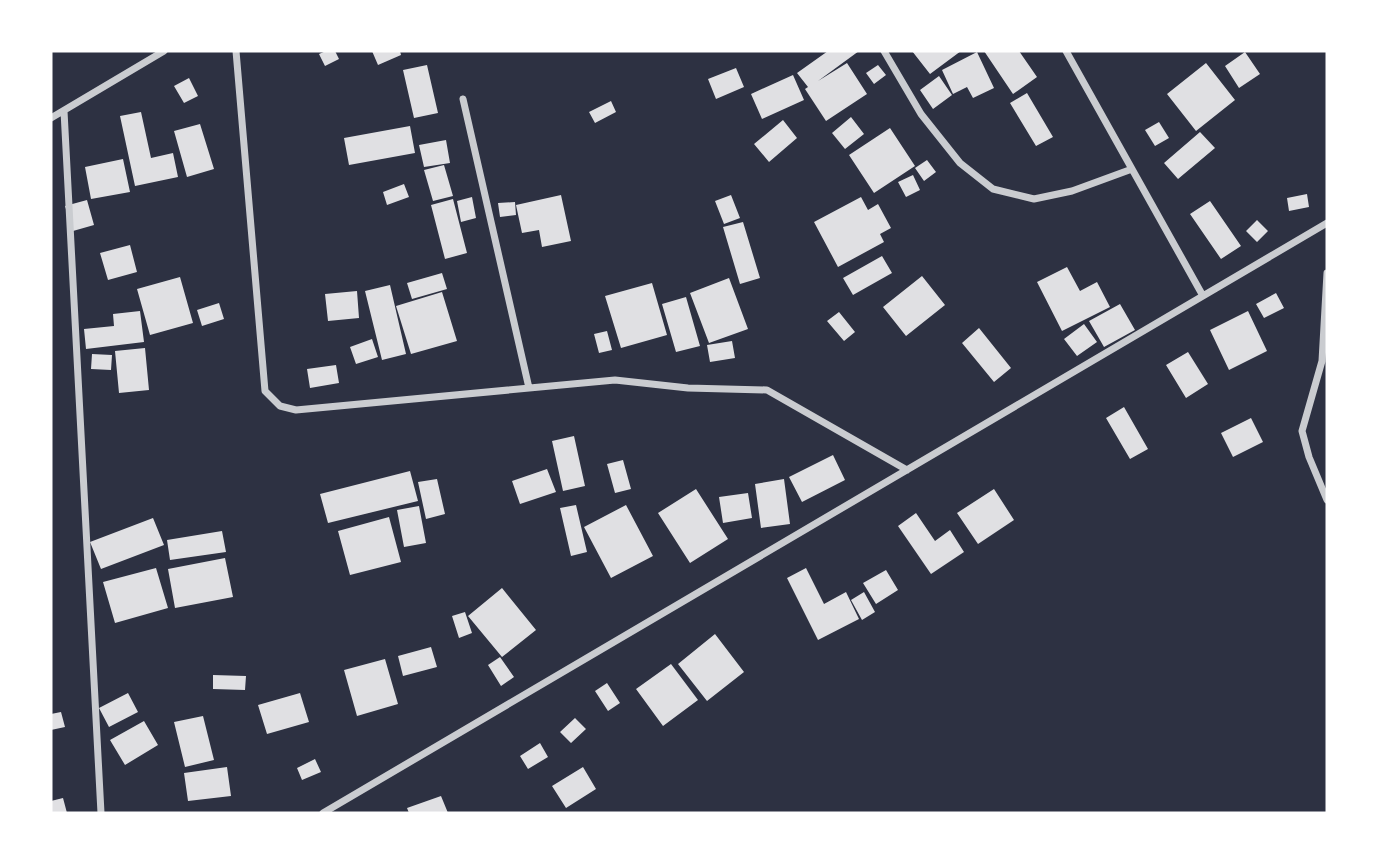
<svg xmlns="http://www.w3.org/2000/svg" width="1378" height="864" viewBox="0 0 1378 864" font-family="Raleway,sans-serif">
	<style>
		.building { fill: #e0e0e3 }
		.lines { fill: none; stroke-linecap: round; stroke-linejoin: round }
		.minor { stroke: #caccd0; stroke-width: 7 }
	</style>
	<rect width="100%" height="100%" fill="#2d3142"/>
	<path class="building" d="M326,51h9l4,8 -14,7 -6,-12z
		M372,51h28l1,4 -23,10z
		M828,51h31l-41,30 29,-18 20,31 -41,27 -21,-32 3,-2 -11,-14z
		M912,51h49l-31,23z
		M984,51h35l18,26 -24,17z
		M977,52l17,36 -21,10 -6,-11 -14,7 -11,-24z
		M1245,52l15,22 -21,14 -14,-22z
		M1206,63l29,37 -39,31 -29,-37z
		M427,65l11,48 -24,5 -11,-48z
		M878,65l8,10 -12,9 -8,-11z
		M736,68l8,19 -28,12 -8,-20z
		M793,75l11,25 -42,19 -11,-25z
		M939,76l13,19 -19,14 -13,-19z
		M189,78l9,18 -14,7 -10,-17z
		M1027,93l26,44 -17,9 -26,-43z
		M611,101l5,11 -21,11 -6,-11z
		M141,112l10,46 22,-5 5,24 -43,9 -15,-70z
		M851,117l13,17 -19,15 -13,-16z
		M783,120l14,18 -28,24 -15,-18z
		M1159,122l10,16 -14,8 -10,-16z
		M200,124l14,45 -27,8 -13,-46z
		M410,126l5,27 -66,12 -5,-27z
		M890,128l25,38 -41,27 -25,-38z
		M1200,132l15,16 -37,31 -14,-16z
		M446,140l4,23 -26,4 -5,-22z
		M123,159l7,33 -39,7 -6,-32z
		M927,160l9,12 -12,9 -9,-13z
		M444,165l9,31 -20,5 -9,-31z
		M913,175l7,15 -14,7 -8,-15z
		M404,184l5,13 -22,8 -4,-13z
		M1307,194l2,13 -20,4 -2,-13z
		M561,195l10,46 -29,6 -3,-17 -17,3 -6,-28z
		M731,195l9,23 -16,6 -9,-23z
		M472,197l4,21 -15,4 -4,-21z
		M861,197l7,13 10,-6 13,24 -11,6 4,8 -46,25 -24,-45z
		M453,199l14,54 -22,6 -14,-54z
		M87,200l7,25 -21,6 -8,-25z
		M1210,201l31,45 -20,13 -31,-45z
		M515,202l1,13 -16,2 -2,-14z
		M1257,220l11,11 -11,11 -11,-11z
		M743,222l17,56 -20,6 -17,-57z
		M130,245l7,27 -29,8 -8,-27z
		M882,256l10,17 -39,22 -10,-17z
		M1067,267l13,24 17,-9 13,25 -48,24 -25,-49z
		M442,273l5,16 -35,10 -5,-16z
		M922,276l23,29 -39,31 -23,-29z
		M180,277l13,46 -43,12 -13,-46z
		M729,278l19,51 -39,14 -19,-50z
		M652,283l15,52 -46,13 -16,-52z
		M390,285l16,69 -24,6 -17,-69z
		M357,291l2,27 -31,3 -3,-27z
		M442,292l15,49 -46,13 -15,-48z
		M1276,293l8,15 -20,10 -8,-14z
		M686,297l14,49 -24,6 -14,-48z
		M219,303l5,16 -22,7 -5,-16z
		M1120,304l15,26 -31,17 -15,-26z
		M140,311l4,31 -58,7 -2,-20 30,-3 -1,-12z
		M1248,311l19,40 -38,19 -19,-40z
		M839,312l16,20 -11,9 -17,-20z
		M1084,324l13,18 -20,14 -13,-17z
		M979,328l32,40 -17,14 -32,-39z
		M607,331l5,19 -13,3 -5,-19z
		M372,339l6,18 -22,7 -6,-17z
		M732,341l3,17 -25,4 -3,-17z
		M145,348l4,42 -30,3 -4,-42z
		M1188,352l20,32 -22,14 -20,-33z
		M92,354l20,1 -1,15 -20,-1z
		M336,365l3,18 -29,5 -3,-19z
		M1124,407l24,42 -18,10 -24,-41z
		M1251,418l12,24 -30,15 -12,-24z
		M574,436l11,50 -22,5 -11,-50z
		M833,455l12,25 -43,22 -13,-25z
		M623,460l8,29 -16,4 -8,-29z
		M547,469l9,23 -36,12 -8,-23z
		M410,471l8,30 -90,22 -8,-29z
		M437,479l8,35 -19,5 -8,-37z
		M784,479l6,45 -29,4 -6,-44z
		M696,489l32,50 -38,24 -32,-50z
		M994,489l20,31 -36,24 -21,-31z
		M748,493l4,25 -29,5 -4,-26z
		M576,505l11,47 -16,4 -11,-48z
		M626,505l27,51 -42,22 -27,-51z
		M419,506l7,37 -22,4 -7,-37z
		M916,513l19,28 15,-11 14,22 -33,22 -33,-48z
		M389,517l12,45 -51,13 -12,-44z
		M153,518l11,27 -63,24 -11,-27z
		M222,531l4,21 -56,8 -3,-20z
		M225,558l8,39 -58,11 -7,-39z
		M156,568l12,40 -53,15 -12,-41z
		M806,568l18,36 22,-12 13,27 -41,21 -31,-62z
		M886,570l12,20 -22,14 -13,-21z
		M502,588l34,42 -34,27 -34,-41z
		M864,592l11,20 -13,8 -11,-20z
		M465,612l7,21 -13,5 -7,-22z
		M715,634l29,38 -37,29 -29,-37z
		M431,647l6,20 -34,9 -5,-20z
		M500,657l14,20 -13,9 -13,-21z
		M385,659l13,45 -41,12 -13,-46z
		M671,664l27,36 -35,26 -27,-37z
		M213,675l33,1 -1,14 -32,-1z
		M607,683l13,20 -12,8 -13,-20z
		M128,693l10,19 -29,15 -10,-19z
		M300,693l9,29 -42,12 -9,-29z
		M61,712l4,15 -14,3v-16z
		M203,716l11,44 -29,7 -11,-45z
		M575,718l11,11 -15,14 -11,-11z
		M144,721l14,24 -33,20 -15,-25z
		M540,743l8,14 -20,12 -8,-13z
		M315,759l6,13 -19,8 -5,-12z
		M227,767l4,29 -43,5 -4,-28z
		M583,767l13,22 -30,19 -14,-22z
		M441,796l7,17h-39l-2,-5z
		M63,798l4,15h-16v-12z"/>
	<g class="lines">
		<path class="minor" d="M236,51l29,340 15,15 16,4 319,-30 73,8 79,2 140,80
			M884,51l37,63 39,49 33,26 41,10 38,-8 60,-22
			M1066,51l137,245
			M463,99l66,289
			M64,111l37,702
			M51,118l113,-67
			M1327,273l-5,88 -20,70 7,26 18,43
			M323,813l1004,-590"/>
	</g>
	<rect width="1378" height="864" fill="none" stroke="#ffffff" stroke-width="105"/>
</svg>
